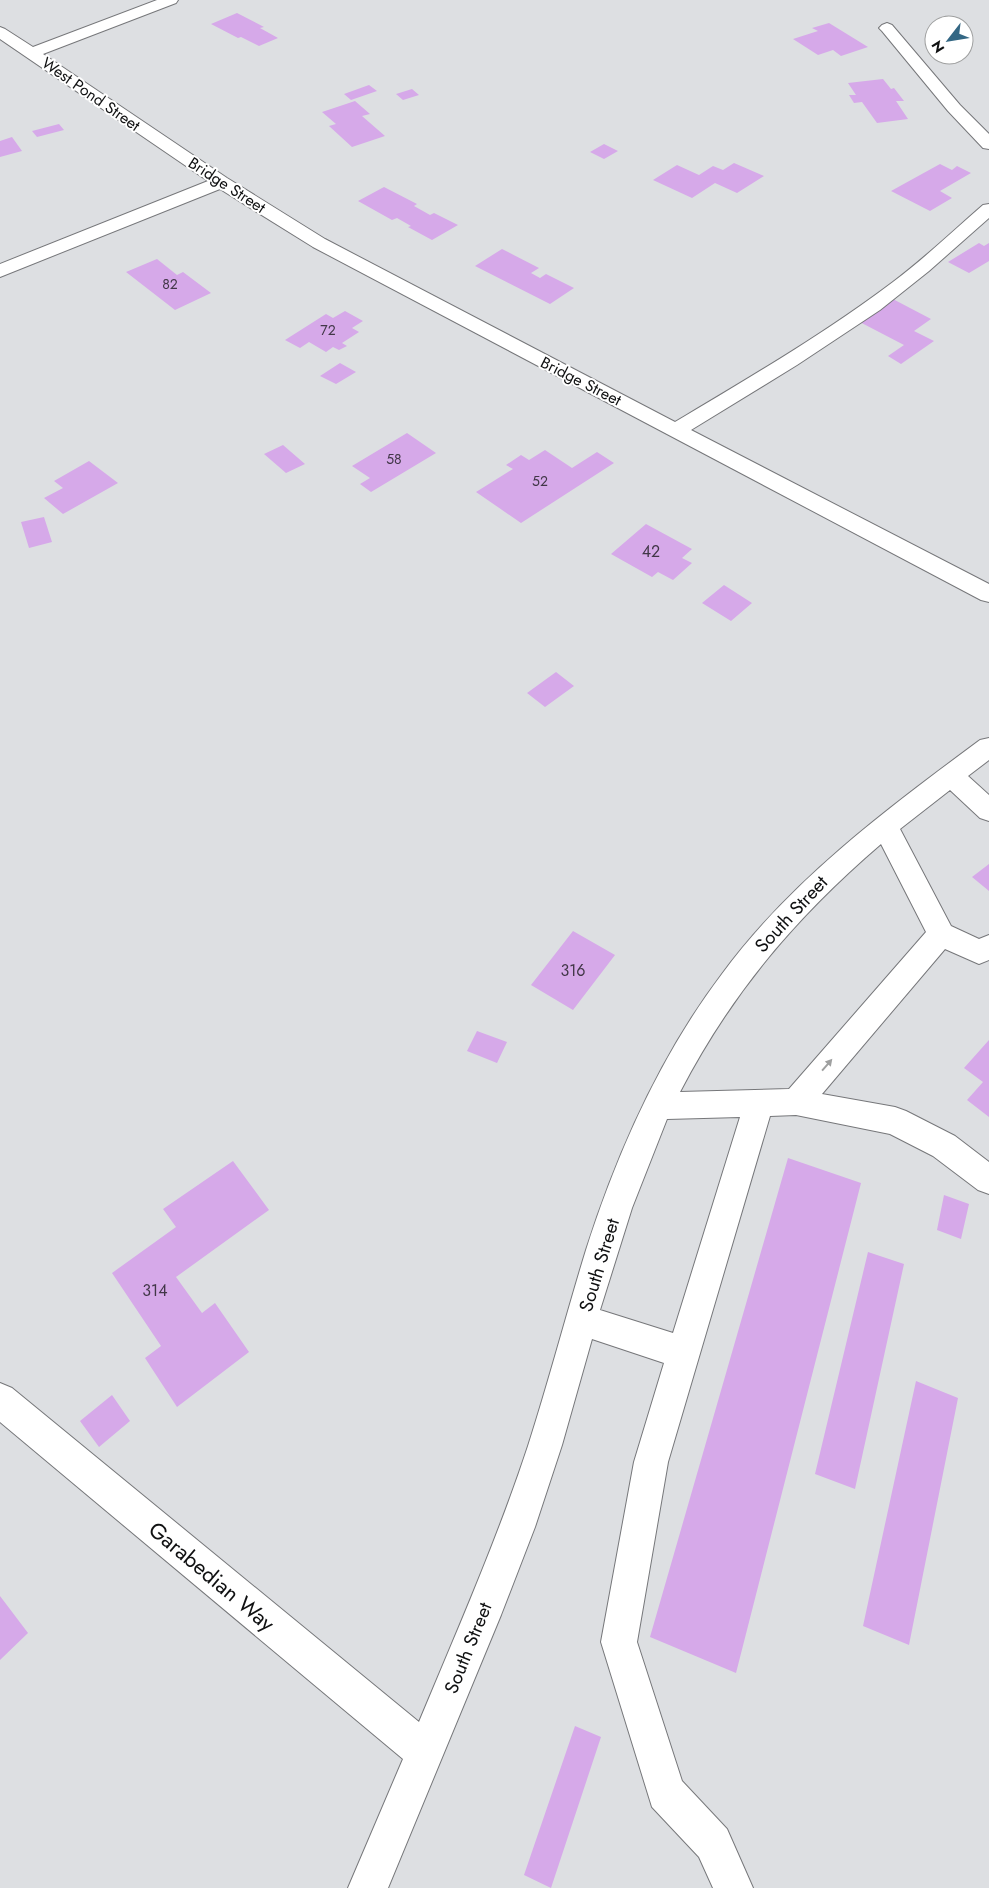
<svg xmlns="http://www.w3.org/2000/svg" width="989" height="1888" viewBox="0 0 989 1888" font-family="Jost,sans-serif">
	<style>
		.building { fill: #d6a9e9 }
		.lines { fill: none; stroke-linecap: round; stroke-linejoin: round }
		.minor-casing { stroke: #76777a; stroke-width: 2 }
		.minor { fill: #fff; fill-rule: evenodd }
		.oneway { fill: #9fa0a0 }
		.labels { text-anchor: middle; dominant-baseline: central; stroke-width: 4; stroke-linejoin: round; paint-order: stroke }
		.far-number-label { font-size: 14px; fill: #423748 }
		.far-street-label { font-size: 16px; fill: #101112; stroke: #fff }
		.number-label { font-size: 16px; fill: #423748 }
		.street-label { font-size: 19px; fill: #101112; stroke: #fff }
		.near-street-label { font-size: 22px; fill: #101112; stroke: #fff }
	</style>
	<rect width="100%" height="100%" fill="#dddfe2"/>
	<path class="building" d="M237,13l27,14 -4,1 18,10 -19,8 -18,-9 -3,1 -27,-14z
		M829,23l39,24 -27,9 -8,-6 -15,5 -25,-16 25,-8 -6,-3z
		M883,79l8,10 3,-1 10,13h-8l12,18 -31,4 -15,-21 -8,1 -5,-8h7l-8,-12z
		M369,85l8,6 -26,9 -7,-6z
		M412,89l7,6 -16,5 -7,-6z
		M355,101l15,13 -8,2 23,20 -33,11 -23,-21 7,-2 -14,-12z
		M59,124l5,6 -27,7 -5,-6z
		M12,137l10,14 -22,6v-16z
		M604,144l14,7 -14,8 -14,-7z
		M734,163l30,13 -27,17 -22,-10 -23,15 -39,-18 24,-15 22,10 14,-9 10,4z
		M940,164l12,6 5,-4 14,7 -31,18 12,7 -22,13 -39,-20z
		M384,187l33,17 -3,2 16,9 4,-2 24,12 -26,15 -24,-13 3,-1 -14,-8 -5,2 -34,-19z
		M979,243l5,3 5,-3v18l-20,12 -21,-11z
		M502,249l37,19 -8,5 9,5 6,-4 28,14 -24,16 -75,-38z
		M157,259l20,16 6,-3 28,21 -36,17 -49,-38z
		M889,297l42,22 -17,12 20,10 -33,23 -13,-8 16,-11 -50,-26z
		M345,311l18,10 -11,7 7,4 -17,11 5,3 -8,4 -6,-3 -7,5 -17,-10 -9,6 -15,-8 41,-26 7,4z
		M340,363l16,9 -20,12 -16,-8z
		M407,433l29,20 -65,39 -11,-8 10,-6 -18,-12z
		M283,445l22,19 -19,9 -22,-19z
		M545,450l27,18 25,-16 17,11 -93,60 -45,-31 37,-23 -7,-4 15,-10 8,5z
		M89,461l29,22 -55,31 -19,-16 19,-10 -9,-7z
		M44,517l8,25 -23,6 -8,-26z
		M646,524l46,25 -10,9 10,5 -19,17 -15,-8 -6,5 -41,-23z
		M724,585l28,18 -21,18 -29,-18z
		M556,672l18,14 -29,21 -18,-14z
		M989,864v27l-17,-14z
		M573,931l42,24 -42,55 -42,-25z
		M477,1031l30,11 -10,21 -30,-12z
		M989,1040v77l-22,-17 16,-18 -19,-14z
		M788,1158l73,25 -125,490 -86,-36z
		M233,1161l36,49 -93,67 26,36 13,-10 34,49 -72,55 -32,-49 16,-12 -49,-73 64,-46 -13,-18z
		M944,1195l25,9 -8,35 -24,-9z
		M868,1252l36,12 -49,225 -40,-15z
		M916,1381l42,17 -49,247 -46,-19z
		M112,1395l18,26 -31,26 -19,-26z
		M0,1596l28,37 -28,27z
		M575,1726l26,11 -50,151 -27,-13z"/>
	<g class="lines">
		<g class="minor-casing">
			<path id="minor" d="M157,0h21l-2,3 -133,51 184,124 98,61 350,183c74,-44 149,-88 218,-140 32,-24 60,-51 90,-77l6,-1v14l-60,53 -49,39 -83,55 -106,65 298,154v18l-8,-2 -668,-353 -93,-58 -220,88v-13l208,-83 -208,-142v-12l5,2 28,18z
				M887,23l5,2 68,80 29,29v15l-6,-1 -35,-37 -66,-80 -3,-3 3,-3z
				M989,738v22l-21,16 21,19v26l-9,-3 -30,-28 -50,39 51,97 28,13 10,-4v25l-10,4 -34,-15 -123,145 73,13 11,4 49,25 34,26v32l-11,-4 -45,-34 -43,-22 -94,-19 -26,1 -102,346 -31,180 45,139 45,48 26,59h-40l-14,-31 -47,-50 -51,-165 33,-180 30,-99 -72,-24 -30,106 -27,82 -34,88 -113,273h-40l55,-129 -403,-337v-39l12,5 407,334c38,-91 78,-182 109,-276 21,-65 38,-131 58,-196 31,-97 74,-194 136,-276 69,-94 165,-165 258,-234zM881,844l45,88 -137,157 -109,3c52,-100 116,-175 201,-248zM740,1117l-67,216 -73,-23 32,-102 35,-89z"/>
		</g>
		<use href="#minor" class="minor"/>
	</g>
	<defs><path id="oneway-solid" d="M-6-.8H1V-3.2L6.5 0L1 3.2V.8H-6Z" transform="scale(1.25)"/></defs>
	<use class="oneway" href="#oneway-solid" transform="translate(827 1065) rotate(-49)"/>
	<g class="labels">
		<g class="far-number-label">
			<text x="170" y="284">82</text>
			<text x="328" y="330">72</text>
			<text x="394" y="459">58</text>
			<text x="540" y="481">52</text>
		</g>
		<g class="far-street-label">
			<text transform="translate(91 94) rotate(35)">West Pond Street</text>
			<text transform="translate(227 185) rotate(33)">Bridge Street</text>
			<text transform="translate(581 381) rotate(27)">Bridge Street</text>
		</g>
		<g class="number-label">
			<text x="651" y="551">42</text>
			<text x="573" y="970">316</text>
			<text x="155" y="1290">314</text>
		</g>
		<g class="street-label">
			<text transform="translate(791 914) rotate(-47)">South Street</text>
			<text transform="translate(599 1265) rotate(-73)">South Street</text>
			<text transform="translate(468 1648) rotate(-68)">South Street</text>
		</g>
		<g class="near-street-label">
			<text transform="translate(212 1576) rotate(40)">Garabedian Way</text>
		</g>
	</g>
	<g transform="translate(949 40) rotate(239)"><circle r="24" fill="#ffffff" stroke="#9fa0a0"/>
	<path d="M0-4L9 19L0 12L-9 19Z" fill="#336784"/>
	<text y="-8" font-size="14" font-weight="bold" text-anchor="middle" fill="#101112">N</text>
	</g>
</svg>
